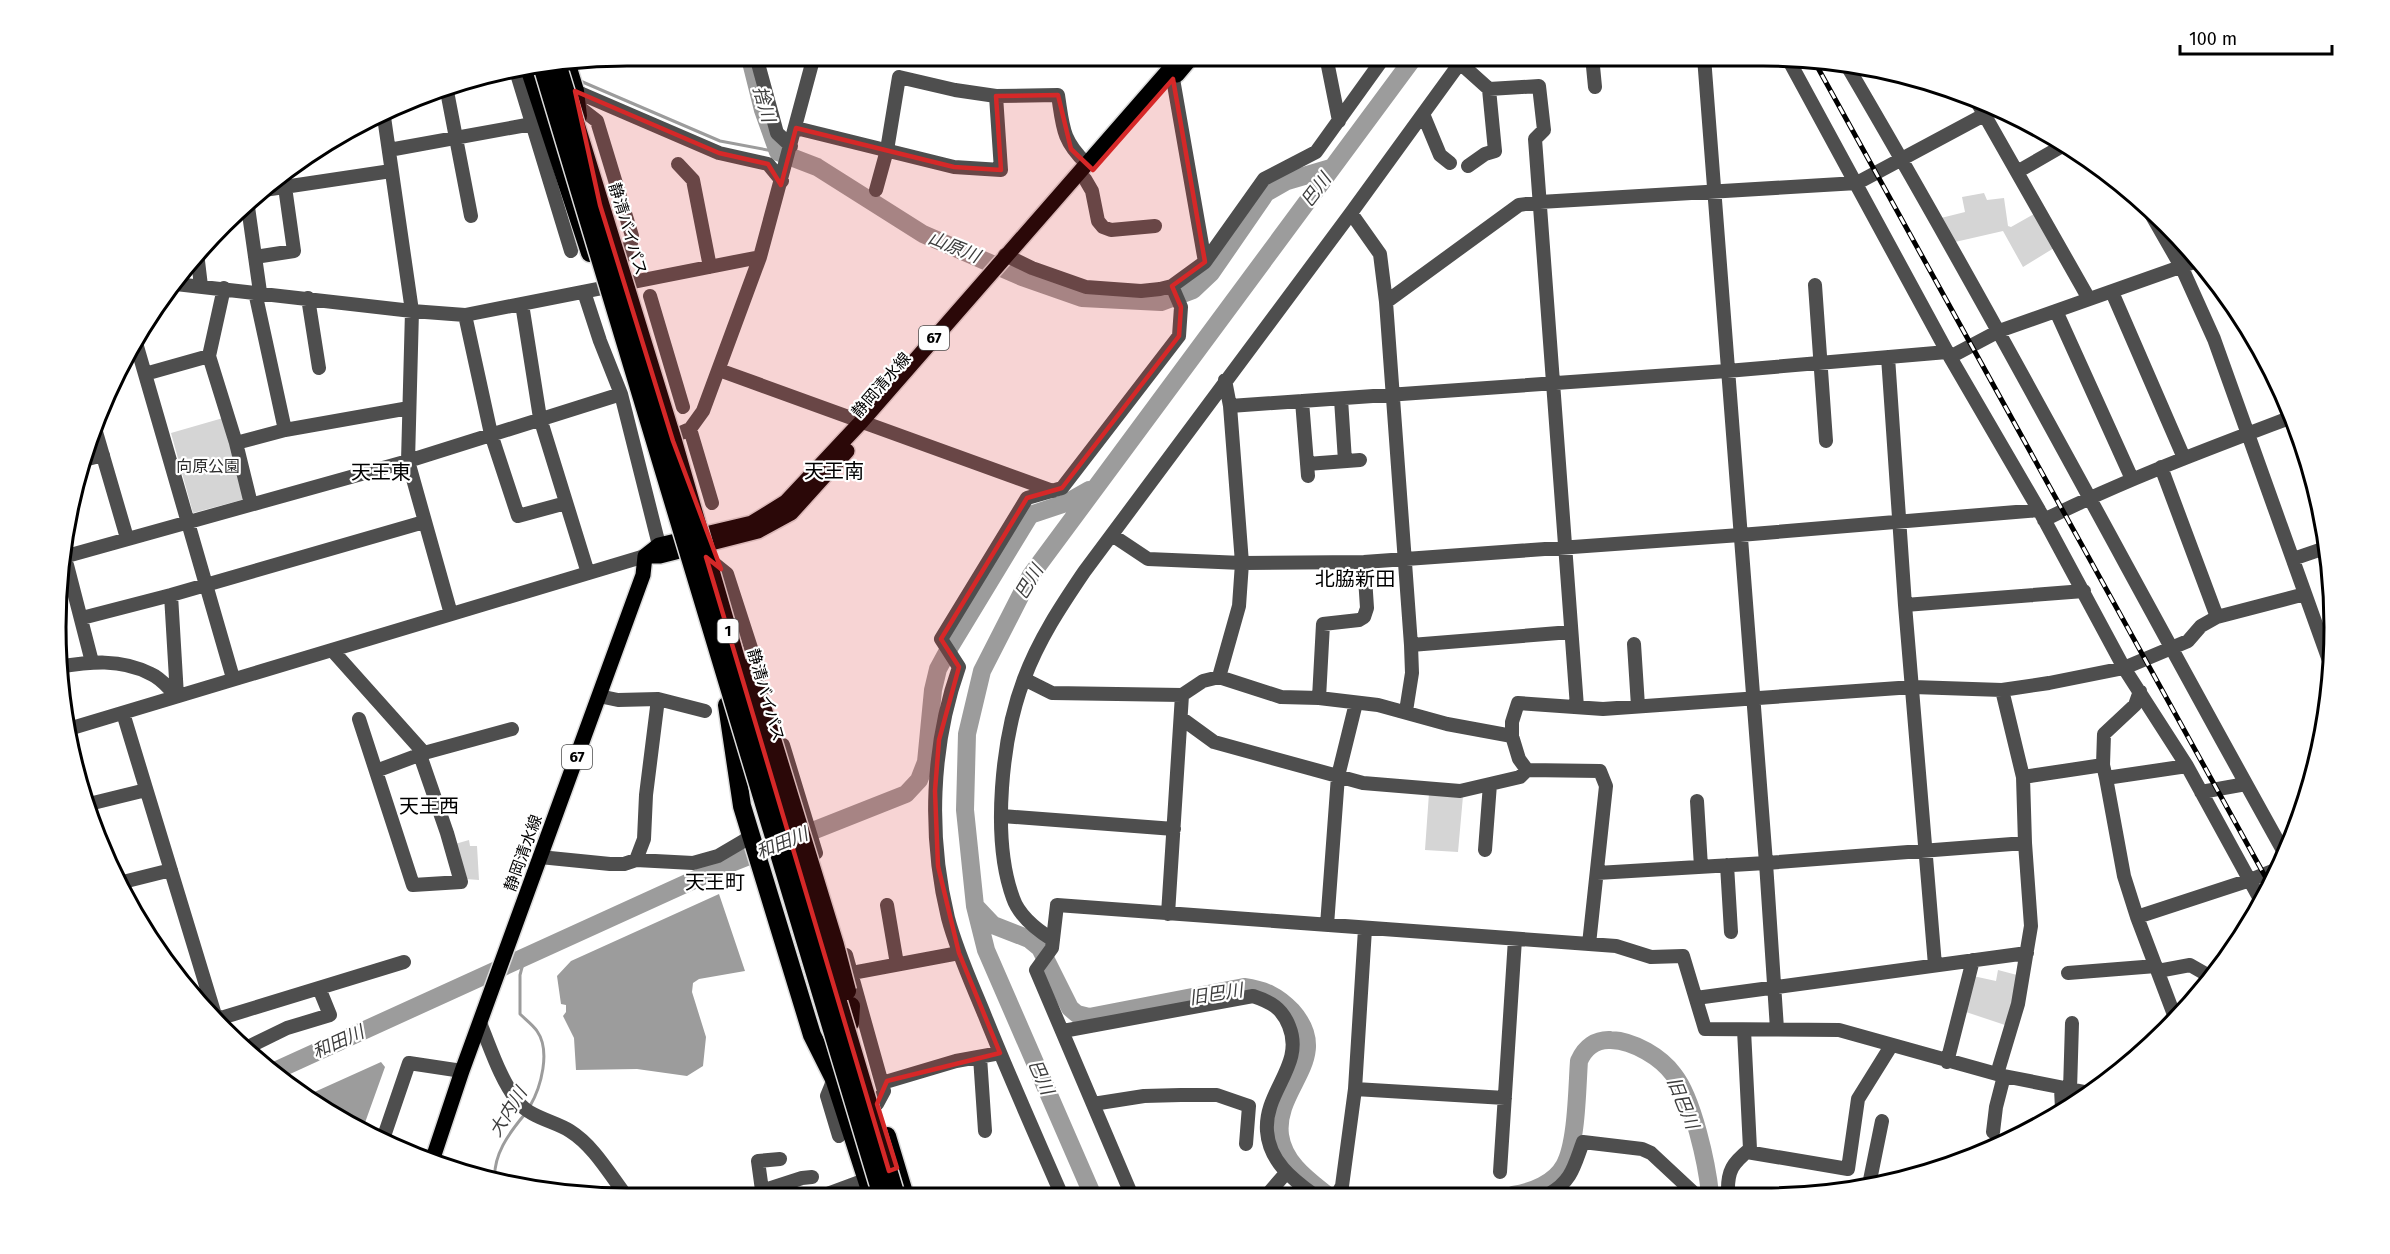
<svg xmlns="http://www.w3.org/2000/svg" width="2390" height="1254" viewBox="0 0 2390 1254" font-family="'Fira Sans','Noto Sans JP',sans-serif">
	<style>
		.green { fill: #d5d5d5 }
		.water { fill: #9c9c9c }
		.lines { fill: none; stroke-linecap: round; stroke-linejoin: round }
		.stream { stroke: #9c9c9c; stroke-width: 3 }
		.river { stroke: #9c9c9c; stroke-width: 18 }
		.major-casing { stroke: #dbdbdb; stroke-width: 18 }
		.highway-casing { stroke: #dbdbdb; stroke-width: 21 }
		.minor { stroke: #4e4e4e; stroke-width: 14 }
		.major { stroke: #000; stroke-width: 15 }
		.highway { stroke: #000; stroke-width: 18 }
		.rail-casing { stroke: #000; stroke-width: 5 }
		.rail { stroke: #fff; stroke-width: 3; stroke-dasharray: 9; stroke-linecap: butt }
		.highway-bridge-casing { stroke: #dbdbdb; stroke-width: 21; stroke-linecap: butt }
		.highway-bridge { stroke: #000; stroke-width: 18 }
		.marked { fill: #d62828; fill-opacity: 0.2; stroke: #d62828; stroke-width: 4.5; stroke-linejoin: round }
		.labels { text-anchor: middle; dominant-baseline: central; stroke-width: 4.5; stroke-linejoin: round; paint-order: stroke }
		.shield { fill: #fff; stroke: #4c4c4c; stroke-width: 1.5 }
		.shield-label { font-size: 15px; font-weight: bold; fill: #000 }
		.street-label { font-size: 16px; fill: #000; stroke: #fff }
		.park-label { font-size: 16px; fill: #2c2c2c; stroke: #fff }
		.water-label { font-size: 18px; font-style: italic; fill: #3d3d3d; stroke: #fff }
		.quarter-label { font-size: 20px; fill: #000; stroke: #fff }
		.rim { fill: none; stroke: #000; stroke-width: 3 }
	</style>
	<rect width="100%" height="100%" fill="#fff"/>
	<path class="green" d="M1984,193l3,7 17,-2 4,28 3,1 23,-13 20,34 -31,19 -20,-36 -48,11 -14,-24 24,-6 -3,-15z
		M223,418l22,81 -52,14 -22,-80z
		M1429,793l34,3 -5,56 -33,-2z
		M469,840l1,6h7l2,34 -13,-1 -11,-35z
		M1998,970l19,5 -4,27 -8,23 -42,-14 10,-35 23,5z"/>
	<path class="water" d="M719,894l26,77 -46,8 -6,4 -1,9 14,45 -3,29 -16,10 -50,-7 -61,1 -2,-32 -11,-22 3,-4v-7l-5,-1 -4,-28 14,-15z
		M381,1062l4,5 -23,64 -52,-37z"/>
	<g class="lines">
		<path class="stream" d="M578,80l142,61 58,11
			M525,956l-5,19v39c5,5 13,11 17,17 14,20 4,56 -7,75
			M495,1182c-3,-26 14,-49 30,-68"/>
		<path class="river" d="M750,58l13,52 15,42 39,15 106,67 99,43 60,21 79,4 32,-12 18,-17 55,-80 21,-12 44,-13
			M976,907l17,18 36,14 11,9 30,60 7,6 12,3 155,-30c21,3 34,9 48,24 42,47 -18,76 -12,124 4,28 27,44 47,60
			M277,1070l452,-206 177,-70 13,-14 7,-18 7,-72 5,-21 13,-24 79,-130 36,-12 23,-13
			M1513,1195c19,-3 42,-12 51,-29 13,-22 13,-79 15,-105 6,-14 17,-22 32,-21 23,1 50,17 63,35 19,24 33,89 36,119
			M1093,1196l-107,-246 -11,-44 -10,-96 2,-76 15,-63 49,-96 384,-519"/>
		<g class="major-casing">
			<path id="major" d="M1177,75l16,-19
				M645,556h15l98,-25 33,-18 56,-62
				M432,1161l30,-90 181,-496 2,-19 14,-11 93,-22 34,-21 76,-81 319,-365"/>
		</g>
		<g class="highway-casing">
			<path id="highway" d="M567,65l8,26 3,25
				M530,71l60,182
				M727,705l15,101 70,229 22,44
				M850,1023l1,-17
				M831,1069l41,127
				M887,1136l18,60"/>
		</g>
		<path class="minor" d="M756,56l21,77 14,13
			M1169,56l36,206
			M1326,56l13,65
			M1592,56l3,31
			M1704,57l62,806 11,166
			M1787,57l163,300 89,153 85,158 63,98 74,135
			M1460,63l29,26 50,-3 5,44 -9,9 42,568
			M1846,64c153,260 292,527 439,790
			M517,74l54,177
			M446,86l25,130
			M575,91l144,62 49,11 14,17
			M1976,100l113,199
			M575,104l22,17 35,115 -1,7 -14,26
			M1423,114l17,41 10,8
			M384,117l28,194 -4,150 43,153
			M796,128l158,39 47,3 -5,-74
			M389,150l143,-26
			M678,164l15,16 17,87
			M1468,166l17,-12 10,-3 -6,-62
			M2017,172l47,-27
			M1085,179l7,12 6,30 5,6 8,3 44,-4
			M264,190l127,-19
			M876,190l11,-40 12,-73 56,13 41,6 62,-1c5,32 4,45 28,68
			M248,207l12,85
			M2147,207l35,61 32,71 118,330
			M1351,213l29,41 6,48
			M1005,255l27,13 54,19 55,4 19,-2 12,-3 33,-24 59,-83 52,-27 69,-96
			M255,257l39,-6 -9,-64
			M198,261l3,25
			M176,284l236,27 53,4 295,-58
			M1815,285l11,156
			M224,288l-15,68 27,87 15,61
			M255,292l30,138
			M584,292l16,49 21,53 38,151
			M2112,292l72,166
			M650,296l33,111
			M308,298l11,70
			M522,304l18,114 48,155
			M2056,311l76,168
			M465,315l26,119 27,82 48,-13
			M136,343l97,335
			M1888,357l17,248 30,360
			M1950,357l49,-26 201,-71
			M719,370l334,121
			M145,374l64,-18
			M1341,399l4,62
			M1302,401l6,75
			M1230,406l497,-35 220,-19
			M690,429l22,74
			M96,432l31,106
			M667,439l23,-10 13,-18 57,-154 54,-201
			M236,443l49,-13 124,-22
			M84,460l19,-5
			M1307,464l53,-4
			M2161,467l56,150
			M2044,520c80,-40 164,-71 248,-103
			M1112,535l36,24 94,4 122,-1 376,-27 299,-25
			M67,556l341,-95 213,-67
			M706,557l21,17 33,102
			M2293,559l35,-12
			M67,565l25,97
			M1905,605l179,-14
			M82,618l89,-23 253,-73
			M1634,644l4,62
			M1411,645l160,-13
			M332,650l92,103
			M57,667c33,-5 63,-9 94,7 10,4 18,15 26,22l-6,-101
			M1219,677l20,-71 3,-43 -12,-157 -5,-26
			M1024,679l28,14 130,2
			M599,696l19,4 40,-1 47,12
			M1319,698l4,-74 36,-4 5,-3 3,-9 -3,-46
			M1406,711l6,-38 -1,-28 -25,-343 133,-97 21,-3 317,-19 140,-75
			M123,713l92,302 -4,2
			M1181,718l33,24 149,41 97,8 60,-14 7,-7 73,1 6,15 -17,158
			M359,719l54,166 48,-3 -14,-49 -27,-78
			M72,728l573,-172
			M1512,736l7,23 8,11
			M783,745l33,108
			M376,771l48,-18 88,-24
			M2023,777l80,-12
			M2106,778l-3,-13 1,-31 31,-29 5,-14
			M2201,792l45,-8
			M1697,801l4,66
			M89,804l57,-14
			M1002,816l172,13
			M1485,850l5,-66
			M540,857l70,7h14l12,-4 57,3 25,-7 34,-20
			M636,860l8,-21 2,-44 12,-96
			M1727,865l4,67
			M1597,873l169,-10 259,-20
			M119,883l52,-13
			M887,905l10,59
			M1168,914l14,-219 21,-14 16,-4 62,20 38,1 59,7 69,19 65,12v-14l6,-19 85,6 310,-22 89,3 47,-7 75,-15 64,-27 13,-15 16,-9 88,-23
			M2137,917l113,-37 30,-12
			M1327,925l11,-149 18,-73
			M1053,940c-16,-10 -34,-24 -40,-42 -22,-60 -11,-161 11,-219 15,-40 37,-73 60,-107l267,-359 114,-157
			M846,955l38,136 -7,13
			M2158,971l32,-6 21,12
			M852,973l107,-20
			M2068,973l88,-7
			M1696,998l331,-45
			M215,1015l6,3 183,-56
			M2176,1020l-39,-103 -13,-41 -18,-98 81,-12
			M480,1023c11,26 20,56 38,79 13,16 36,19 52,29 24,15 40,44 57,66
			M1063,1031l190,-35c18,6 29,12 36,30 16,39 -25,65 -22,105 2,30 25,48 47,64
			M246,1048l41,-20 43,-13 -11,-27
			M980,1057l5,74
			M1947,1062l26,-102
			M1997,1074l21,-70 13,-78 -6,-83 -2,-66 -21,-87
			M834,1079l-7,17 12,40
			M882,1083l74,-22 44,-8
			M1355,1089l150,9
			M2061,1089l1,20
			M2070,1090l2,-67
			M1093,1104l51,-8 37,-1h36l32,11 -3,38
			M1993,1132l3,-25 8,-31
			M382,1142l27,-79 53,8
			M1747,1152l101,17 10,-70 33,-53
			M1500,1172l15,-233
			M1869,1185l13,-64
			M762,1190l-4,-29 22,-2
			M1549,1194c23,-13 25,-28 34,-52l59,7 9,4 44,41
			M1728,1194c-1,-24 5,-31 22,-45l-6,-119
			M1267,1195l19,-22
			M1337,1195l5,-9 13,-97 10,-160
			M1062,1196c-26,-60 -53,-120 -77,-180 -13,-32 -28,-64 -37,-98 -20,-82 -17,-172 11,-251l-18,-28 86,-141 35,-10 117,-152 2,-29 -9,-21
			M1132,1196l-96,-226 16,-22 5,-43 532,39 27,2 35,11 32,-1 22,73 134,1 165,46 86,17
			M743,1197l59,-19 10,-1
			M819,1197l54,-20"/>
		<use href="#major" class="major"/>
		<use href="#highway" class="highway"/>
		<g class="rail-casing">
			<path id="rail" d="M1813,59l458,828"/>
		</g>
		<use href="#rail" class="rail"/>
		<g class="highway-bridge-casing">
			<path id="highway-bridge" d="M558,67l115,374 76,263 147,492
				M543,69l339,1127
				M750,667l85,278 12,46"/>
		</g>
		<use href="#highway-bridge" class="highway-bridge"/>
	</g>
	<path class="marked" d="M1173,79l32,183 -33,24 9,21 -2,29 -117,152 -35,10 -86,141 18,28 -20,73 -4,51 3,75 21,87 41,100 -113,28 -10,23 20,64 -8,3 -183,-614 15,12 -48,-128 -73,-236 -25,-114 144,62 49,11 13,21 15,-57 158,39 47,3 -5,-74 62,-1 13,54 22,21z"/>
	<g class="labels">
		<g class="shield">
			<rect x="919" y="326" width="30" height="24" rx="4.5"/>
			<rect x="717.5" y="619" width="21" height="24" rx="4.5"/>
			<rect x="562" y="745" width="30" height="24" rx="4.5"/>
		</g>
		<g class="shield-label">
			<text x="934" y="338">67</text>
			<text x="728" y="631">1</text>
			<text x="577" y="757">67</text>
		</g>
		<g class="street-label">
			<text transform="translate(628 229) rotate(73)">静清バイパス</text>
			<text transform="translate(881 385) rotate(-49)">静岡清水線</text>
			<text transform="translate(766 695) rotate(74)">静清バイパス</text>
			<text transform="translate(523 853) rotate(-70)">静岡清水線</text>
		</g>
		<g class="park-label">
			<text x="208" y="466">向原公園</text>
		</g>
		<g class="water-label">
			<text transform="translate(764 104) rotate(74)">捨川</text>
			<text transform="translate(1316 190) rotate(-53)">巴川</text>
			<text transform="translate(954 247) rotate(22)">山原川</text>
			<text transform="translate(1029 582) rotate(-59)">巴川</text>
			<text transform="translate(782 843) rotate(-22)">和田川</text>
			<text transform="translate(1216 994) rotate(-9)">旧巴川</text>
			<text transform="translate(338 1042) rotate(-24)">和田川</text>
			<text transform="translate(1041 1077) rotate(66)">巴川</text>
			<text transform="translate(1683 1103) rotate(68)">旧巴川</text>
			<text transform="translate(508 1112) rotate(-58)">大内川</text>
		</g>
		<g class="quarter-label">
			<text x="834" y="471">天王南</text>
			<text x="381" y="472">天王東</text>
			<text x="1355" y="579">北脇新田</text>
			<text x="429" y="806">天王西</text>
			<text x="715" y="882">天王町</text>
		</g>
	</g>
	<path d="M0 0H2390V1254H0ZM627 66H1763A561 561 0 0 1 2324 627V627A561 561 0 0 1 1763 1188H627A561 561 0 0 1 66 627V627A561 561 0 0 1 627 66Z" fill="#fff" fill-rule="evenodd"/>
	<path class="rim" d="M627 66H1763A561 561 0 0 1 2324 627V627A561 561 0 0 1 1763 1188H627A561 561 0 0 1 66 627V627A561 561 0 0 1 627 66Z"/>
	<path d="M2180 45v9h152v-9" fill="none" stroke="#000000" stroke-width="3"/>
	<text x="2189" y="45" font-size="18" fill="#000000" stroke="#ffffff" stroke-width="4.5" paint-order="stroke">100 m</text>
</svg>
